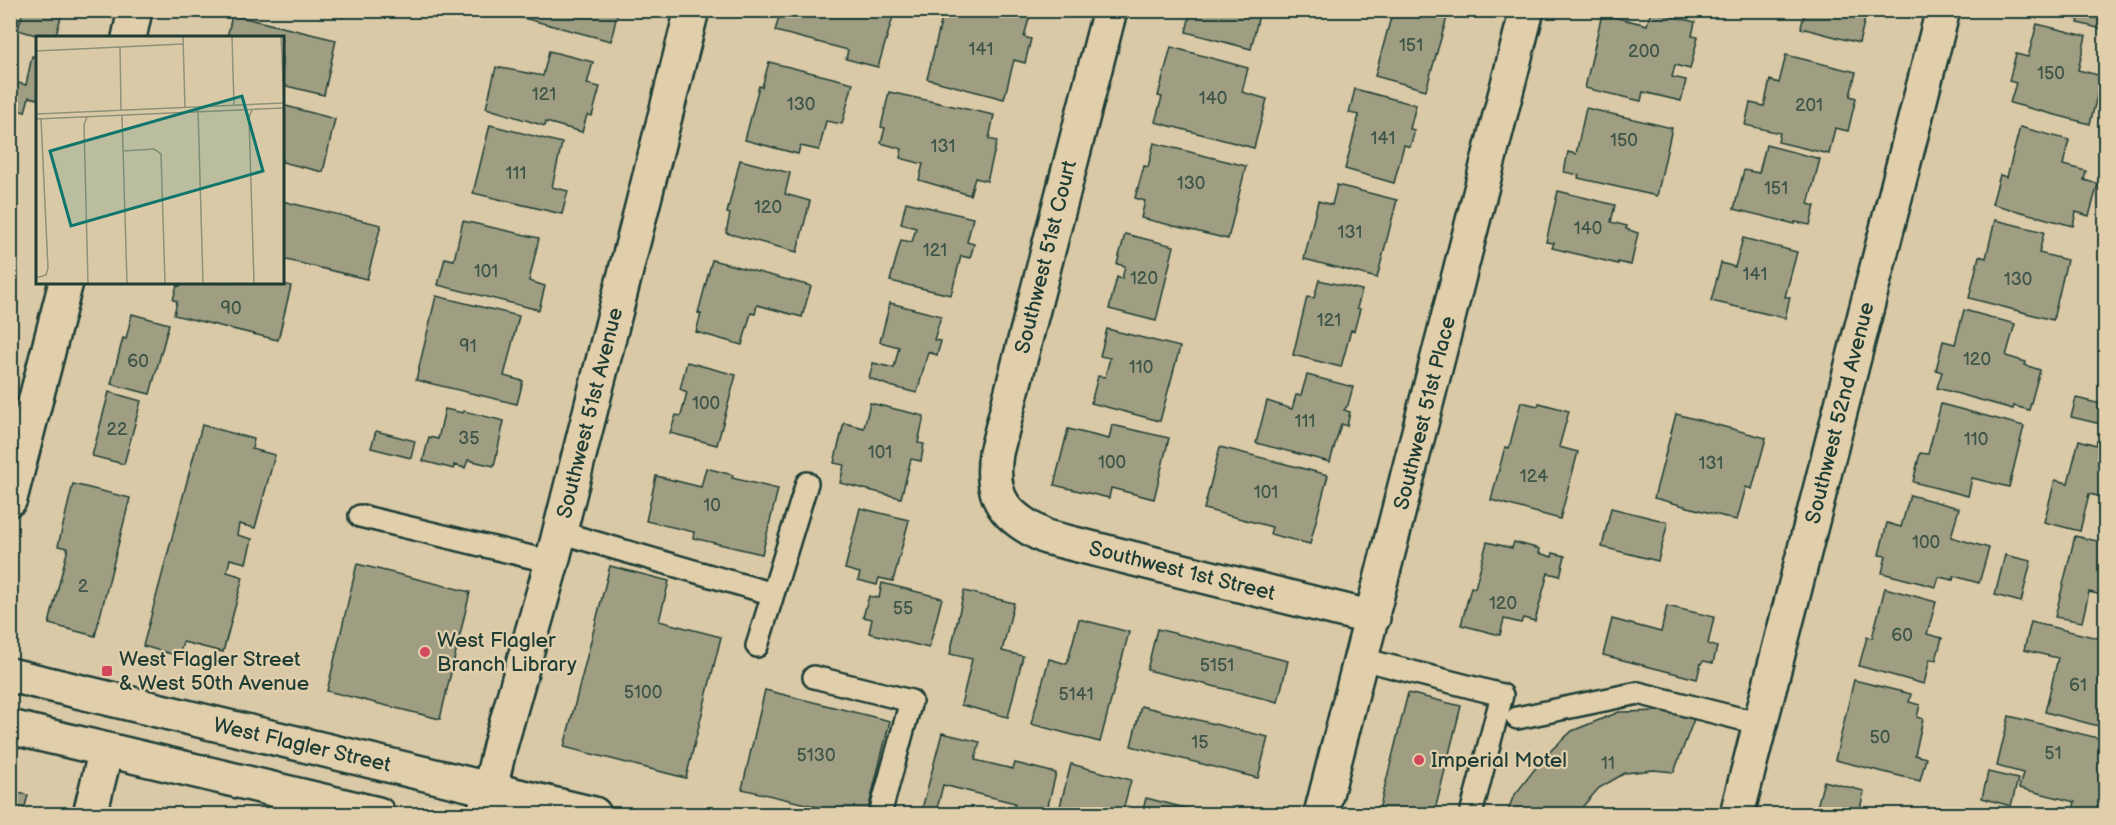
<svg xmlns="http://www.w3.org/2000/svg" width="2116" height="825" viewBox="0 0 2116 825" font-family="'Balsamiq Sans',sans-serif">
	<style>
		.building { fill: #9f9e83; stroke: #1f3d34; stroke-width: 1.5 }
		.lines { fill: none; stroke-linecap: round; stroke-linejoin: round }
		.lane-casing { stroke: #1f3d34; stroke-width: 26 }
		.street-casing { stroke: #1f3d34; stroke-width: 38 }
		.secondary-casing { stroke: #1f3d34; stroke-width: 38 }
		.lane { stroke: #e1cfac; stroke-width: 21 }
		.street { stroke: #e1cfac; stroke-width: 33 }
		.secondary { stroke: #e1cfac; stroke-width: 33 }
		.poi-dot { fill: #d1495b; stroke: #e1cfac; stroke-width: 2 }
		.labels { text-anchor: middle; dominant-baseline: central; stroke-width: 4.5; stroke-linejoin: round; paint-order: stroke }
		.number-label { font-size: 18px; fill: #3f5548 }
		.street-label { font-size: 21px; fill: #1f3d34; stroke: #e1cfac }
		.poi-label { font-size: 21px; fill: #1f3d34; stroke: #e1cfac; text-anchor: start }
		.inset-road { fill: none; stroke: #8f9179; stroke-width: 1.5 }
		.view { fill: #0f766e; fill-opacity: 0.15; stroke: #0f766e; stroke-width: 3 }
		.inset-edge { fill: none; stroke: #1f3d34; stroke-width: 3 }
	</style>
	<rect width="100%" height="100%" fill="#d9c9a7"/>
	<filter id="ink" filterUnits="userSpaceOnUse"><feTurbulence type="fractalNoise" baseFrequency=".0167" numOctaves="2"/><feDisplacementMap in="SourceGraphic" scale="12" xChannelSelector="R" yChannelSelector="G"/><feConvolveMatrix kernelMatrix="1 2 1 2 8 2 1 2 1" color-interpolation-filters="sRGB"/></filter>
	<g filter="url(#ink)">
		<path class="building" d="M23,10h40l-8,28h-9l-28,-8z
			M317,10h28l-2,7z
			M492,10h126l-7,31z
			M781,10h114l-17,57 -32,-8 2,-9 -73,-19z
			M944,10h69l17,5 -6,22 7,2 -6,24 -11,-3 -10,39 -77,-20z
			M1191,10h69l-9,39 -65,-17z
			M1393,10h42l13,4 -22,76 -51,-14z
			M1805,10h62l-8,33 -58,-15z
			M2042,10h64v20l-28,-7 1,-3z
			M1651,11l44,11 -3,14 6,1 -8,32 -15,-4 -3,12 14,3 -5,21 -38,-9 -2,9 -56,-13 17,-74 45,11z
			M232,15l104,25 -12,55 -42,-10v-47h-55z
			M2037,24l49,12 -8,34 24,6 -12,48 -80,-21 6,-20 -7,-2 7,-27 12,3z
			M1171,47l77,21 -6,24 25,7 -13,49 -99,-26 7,-25 -4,-1z
			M549,51l44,11 -6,22 13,3 -8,29 -5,-1 -5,17 -36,-10 -1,4 -59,-18 10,-41 47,9z
			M1786,55l70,17 -6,24 6,2 -8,33 -13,-3 -6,26 -51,-12 2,-9 -35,-8 5,-22 14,3 6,-26 9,3z
			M32,56l6,1v42l-9,-2 -4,15 -15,-4v-27l16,4z
			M769,62l84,21 -11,41 -16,-3 -7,29 -19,-4 -2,8 -53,-14 14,-54 3,1z
			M1355,89l61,16 -6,24 5,1 -5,17 -6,-2 -10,38 -49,-14 14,-54 -10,-2z
			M889,92l105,23 -5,24 8,2 -10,40 -12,-3 -5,17 -51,-15 4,-16 -23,-6 2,-9 -21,-6 4,-15 -4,-1z
			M282,105l53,14 -12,53 -41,-10z
			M1586,108l86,20 -15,68 -79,-18 1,-3 -15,-3 4,-20 8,2z
			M490,125l72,18 -10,44 16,4 -6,23 -89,-21z
			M2020,127l49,13 -6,25 23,6 -2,9 14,4 -9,32 -13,-4 -3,14 -81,-22 8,-29 7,2z
			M1154,143l92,23 -18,73 -87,-21 4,-17 -10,-3 9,-32 4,1z
			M1766,145l54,14 -12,45 7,2 -5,19 -15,-3v2l-61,-15 10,-39 15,3z
			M740,160l50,13 -5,21 25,7 -13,51 -71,-19 4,-19 -3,-1z
			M1337,185l60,15 -20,78 -73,-19 14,-58 14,4z
			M1558,191l57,14 -4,17 16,4 -1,3 12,4 -7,32 -13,-3v2l-66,-16 2,-5 -8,-1z
			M282,201l99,24 -14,54 -85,-20z
			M906,202l67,16 -6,24 7,2 -4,14 -9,-2 -10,39 -61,-14 11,-41 11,2 4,-14 -15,-4z
			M10,205l6,1 -6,22z
			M1995,220l49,12 -5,21 28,7 -14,60 -84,-22 10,-42 7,2z
			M463,221l76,17 -10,43 16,5 -6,24 -101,-25 7,-27 9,2z
			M1125,234l49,12 -18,75 -47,-12 8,-32 5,2 3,-13 -8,-2z
			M1743,238l54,14 -12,45h5l-5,21 -74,-17 10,-38 14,4z
			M712,260l99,26 -9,31 -45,-12 -2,9 -4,-1 -9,32 -46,-13 5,-18 -3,-1z
			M1319,280l43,10 -5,18 3,1 -6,22 -3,-1 -10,37 -48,-12 14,-58 7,1z
			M181,282h94l16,4 -13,54 -104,-25 3,-14 -4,-1 4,-15 3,1z
			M436,296l83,20 -15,60 19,5 -6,23 -101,-24z
			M890,303l51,13 -7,24 7,1 -4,14 -9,-3 -11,41 -27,-7 -21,-8 4,-15 21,5 5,-21 -19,-5z
			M1964,310l51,14 -9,32 20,6 -1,3 15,5 -11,40 -15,-4 -1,3 -76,-21 5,-16 -6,-2 7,-29 12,3z
			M132,314l37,10 -19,70 -39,-10 12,-46 3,1z
			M1107,329l73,18 -20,74 -69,-18 7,-27 7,1 5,-19 -10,-2z
			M687,362l49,13 -19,70 -47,-12 6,-18 5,1 6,-24 -7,-3z
			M1307,375l46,12 -5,18 -4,5 6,2 -3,14 -6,-2 -11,38 -74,-19 11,-42 25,8 4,-14h5z
			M109,392l32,9 -17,63 -32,-8z
			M2076,398l29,7 -4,19 -30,-7z
			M1521,402l17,4 1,-3 30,8 -10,36 19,5 -18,67 -69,-19 14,-53 4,1z
			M870,403l54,13 -6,27 6,1 -3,17 -10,-2 -10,39 -61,-15 4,-18 -10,-2 10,-40 20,5z
			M1941,404l83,22 -15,61 -37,-9 -4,18 -55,-14 7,-29 8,1z
			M445,409l18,4 1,-2 40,10 -10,45 -26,-6 -3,8 -11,-3v4l-31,-8 6,-24 9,2z
			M1676,414l90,24 -14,51 -6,-2 -9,33 -83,-22z
			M202,425l52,14 -2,10 23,6 -20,73 -16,-4 -2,11 15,4 -6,24 -16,-4 -3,13 16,5 -20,75 -40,-10 -4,14 -36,-10z
			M1112,425l57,13 -15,61 -43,-11 -2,10 -55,-13 14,-56 41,10z
			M376,431l39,10 -4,17 -40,-10z
			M2079,440l17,5 1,-4 9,2v55l-17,-4 -9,37 -36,-9 11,-42 13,3z
			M1220,447l108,28 -18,69 -40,-10 2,-7 -68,-18z
			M706,468l27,7 -1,3 46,11 -16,65 -69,-16 1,-6 -48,-11 10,-45 45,11z
			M73,484l57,14 -35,138 -46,-12 19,-76 -10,-2z
			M1910,495l49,13 -8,29 38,11 -10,35 -25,-7 -1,4 -14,-3 -3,10 -54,-14 4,-17 -7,-1 8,-32 14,4z
			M860,508l49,12 -16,61 -14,-3 -2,7 -19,-5 2,-7 -15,-4z
			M1611,508l57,14 -10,39 -56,-14z
			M2075,536l31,7v53l-17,-4 -7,30 -27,-5z
			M1487,542l25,6 2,-6 26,7 -1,4 13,4 1,-4 12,3 -5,20 -12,-3 -13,48 -12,-3 -2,5 -17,-4 -4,16 -39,-10 10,-38 4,1z
			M2005,555l26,6 -10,41 -26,-7z
			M357,564l113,28 -30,127 -113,-28z
			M610,566l59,15 -10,40 62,16 -35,141 -122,-31z
			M882,583l60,15 -13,50 -60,-15 3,-14 -9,-2 6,-21 10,2z
			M1885,588l51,14 -9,32 15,4 -6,22 -6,-1 -6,25 -65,-18 8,-29 5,1z
			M964,591l50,12 -12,48 21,5 -15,61 -47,-12 11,-46 -22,-5z
			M1667,606l47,11 -6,27 9,3 -4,16 -9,-2 -3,2 -4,16 -94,-24 9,-36 49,13z
			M1079,619l50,13 -29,110 -69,-18 18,-65 18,5z
			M2031,622l75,18v88l-61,-16 13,-54 -34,-8z
			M1157,629l131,32 -10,41 -131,-32z
			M1854,680l57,14 -2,8 11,3 -3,12 6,2 -8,36 11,3 -6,23 -85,-21z
			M765,690l125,31 -23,93h-19l-106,-25z
			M1408,693l53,13 -27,108h-56z
			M1141,706l127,31 -10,41 -127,-32z
			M1663,711l31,8 -20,53 -20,-2 -29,3 -26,15 -23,26h-69l6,-17 32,-41 27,-25 47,-19z
			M2009,716l97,24v74h-34l3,-12 -56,-14 4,-15 -26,-7z
			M942,733l38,9 -5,18 38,9 2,-6 41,10 -10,41h-34l3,-11 -72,-18 -7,28 -14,-4z
			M1071,764l60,16 -9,34h-64z
			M1988,772l30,7 -7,27 -29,-8z
			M1824,781l40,10 -5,23h-44z
			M10,791l18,4 -5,19h-13z
			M1146,798l63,16h-67z"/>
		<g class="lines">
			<g class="lane-casing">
				<path id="lane" d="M360,516l192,46
					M559,532l214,62 34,-111
					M757,646l16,-52
					M1362,659l140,36 -31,119
					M814,677l97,24 -31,113
					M1517,718l121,-25 123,31"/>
			</g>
			<g class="street-casing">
				<path id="street" d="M1110,10l-114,443c-7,47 10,64 50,84l327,81
					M129,38l6,-28
					M10,499l56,-217
					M90,814l16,-64
					M484,814l16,-68 52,-184 140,-552
					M1321,814l206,-804
					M1737,814l206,-804"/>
			</g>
			<g class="secondary-casing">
				<path id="secondary" d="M10,675l584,139
					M10,727l368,87"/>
			</g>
			<use href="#lane" class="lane"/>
			<use href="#street" class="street"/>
			<use href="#secondary" class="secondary"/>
		</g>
	</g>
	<g class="poi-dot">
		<circle cx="425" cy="652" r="6"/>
		<rect x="101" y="665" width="12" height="12" rx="3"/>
		<circle cx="1419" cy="760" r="6"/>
	</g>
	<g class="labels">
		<g class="number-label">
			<text x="1411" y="45">151</text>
			<text x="981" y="49">141</text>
			<text x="1644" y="51">200</text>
			<text x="2051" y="73">150</text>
			<text x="544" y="94">121</text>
			<text x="1213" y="98">140</text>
			<text x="801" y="104">130</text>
			<text x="1809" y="105">201</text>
			<text x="1383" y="138">141</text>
			<text x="1624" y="140">150</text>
			<text x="943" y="146">131</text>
			<text x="516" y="173">111</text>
			<text x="1191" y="183">130</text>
			<text x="1776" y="188">151</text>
			<text x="768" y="207">120</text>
			<text x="1588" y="228">140</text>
			<text x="1350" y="232">131</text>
			<text x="935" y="250">121</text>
			<text x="486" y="271">101</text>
			<text x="1755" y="274">141</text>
			<text x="1144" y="278">120</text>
			<text x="2018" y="279">130</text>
			<text x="231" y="308">90</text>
			<text x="1329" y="320">121</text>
			<text x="468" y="346">91</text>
			<text x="1977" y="359">120</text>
			<text x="138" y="361">60</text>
			<text x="1141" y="367">110</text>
			<text x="706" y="403">100</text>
			<text x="1305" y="421">111</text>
			<text x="117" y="429">22</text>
			<text x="469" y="438">35</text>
			<text x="1976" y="439">110</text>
			<text x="880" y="452">101</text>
			<text x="1112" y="462">100</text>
			<text x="1711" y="463">131</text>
			<text x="1534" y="476">124</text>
			<text x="1266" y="492">101</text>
			<text x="712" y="505">10</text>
			<text x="1926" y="542">100</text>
			<text x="83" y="586">2</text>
			<text x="1503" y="603">120</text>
			<text x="903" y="608">55</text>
			<text x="1902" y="635">60</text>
			<text x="1217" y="665">5151</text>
			<text x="2078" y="685">61</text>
			<text x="643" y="692">5100</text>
			<text x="1076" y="694">5141</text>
			<text x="1880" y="737">50</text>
			<text x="1200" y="742">15</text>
			<text x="2053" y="753">51</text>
			<text x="816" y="755">5130</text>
			<text x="1608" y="763">11</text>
		</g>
		<g class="street-label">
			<text transform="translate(1046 257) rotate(-76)">Southwest 51st Court</text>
			<text transform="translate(590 413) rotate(-76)">Southwest 51st Avenue</text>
			<text transform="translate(1425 413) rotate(-76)">Southwest 51st Place</text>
			<text transform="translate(1840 413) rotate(-76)">Southwest 52nd Avenue</text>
			<text transform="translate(1182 571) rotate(14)">Southwest 1st Street</text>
			<text transform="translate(302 745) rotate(13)">West Flagler Street</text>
		</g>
		<g class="poi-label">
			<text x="437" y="640">West Flagler<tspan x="437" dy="24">Branch Library</tspan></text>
			<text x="119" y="659">West Flagler Street<tspan x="119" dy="24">&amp; West 50th Avenue</tspan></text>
			<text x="1431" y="760">Imperial Motel</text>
		</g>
	</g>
	<g transform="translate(36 36)">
		<rect width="248" height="248" fill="#d9c9a7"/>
		<path class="inset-road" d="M147,1l2,71M196,1l2,69M245,1l3,64M84,11l1,64M0,15l147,-7M162,73l5,174M216,74l-3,7 5,166M0,78l248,-11M86,79l5,168M51,81l-3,8 4,158M0,83l248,-11M87,115l31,-2 7,5 4,129M0,242l10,-3 2,-7 -7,-149"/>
		<path class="view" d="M206,60l21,75 -192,55 -21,-75z"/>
		<rect width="248" height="248" class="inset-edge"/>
	</g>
	<rect width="2116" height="825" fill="none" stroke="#e1cfac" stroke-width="36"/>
	<rect x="18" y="18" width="2080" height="789" fill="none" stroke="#1f3d34" stroke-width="2" filter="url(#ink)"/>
</svg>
